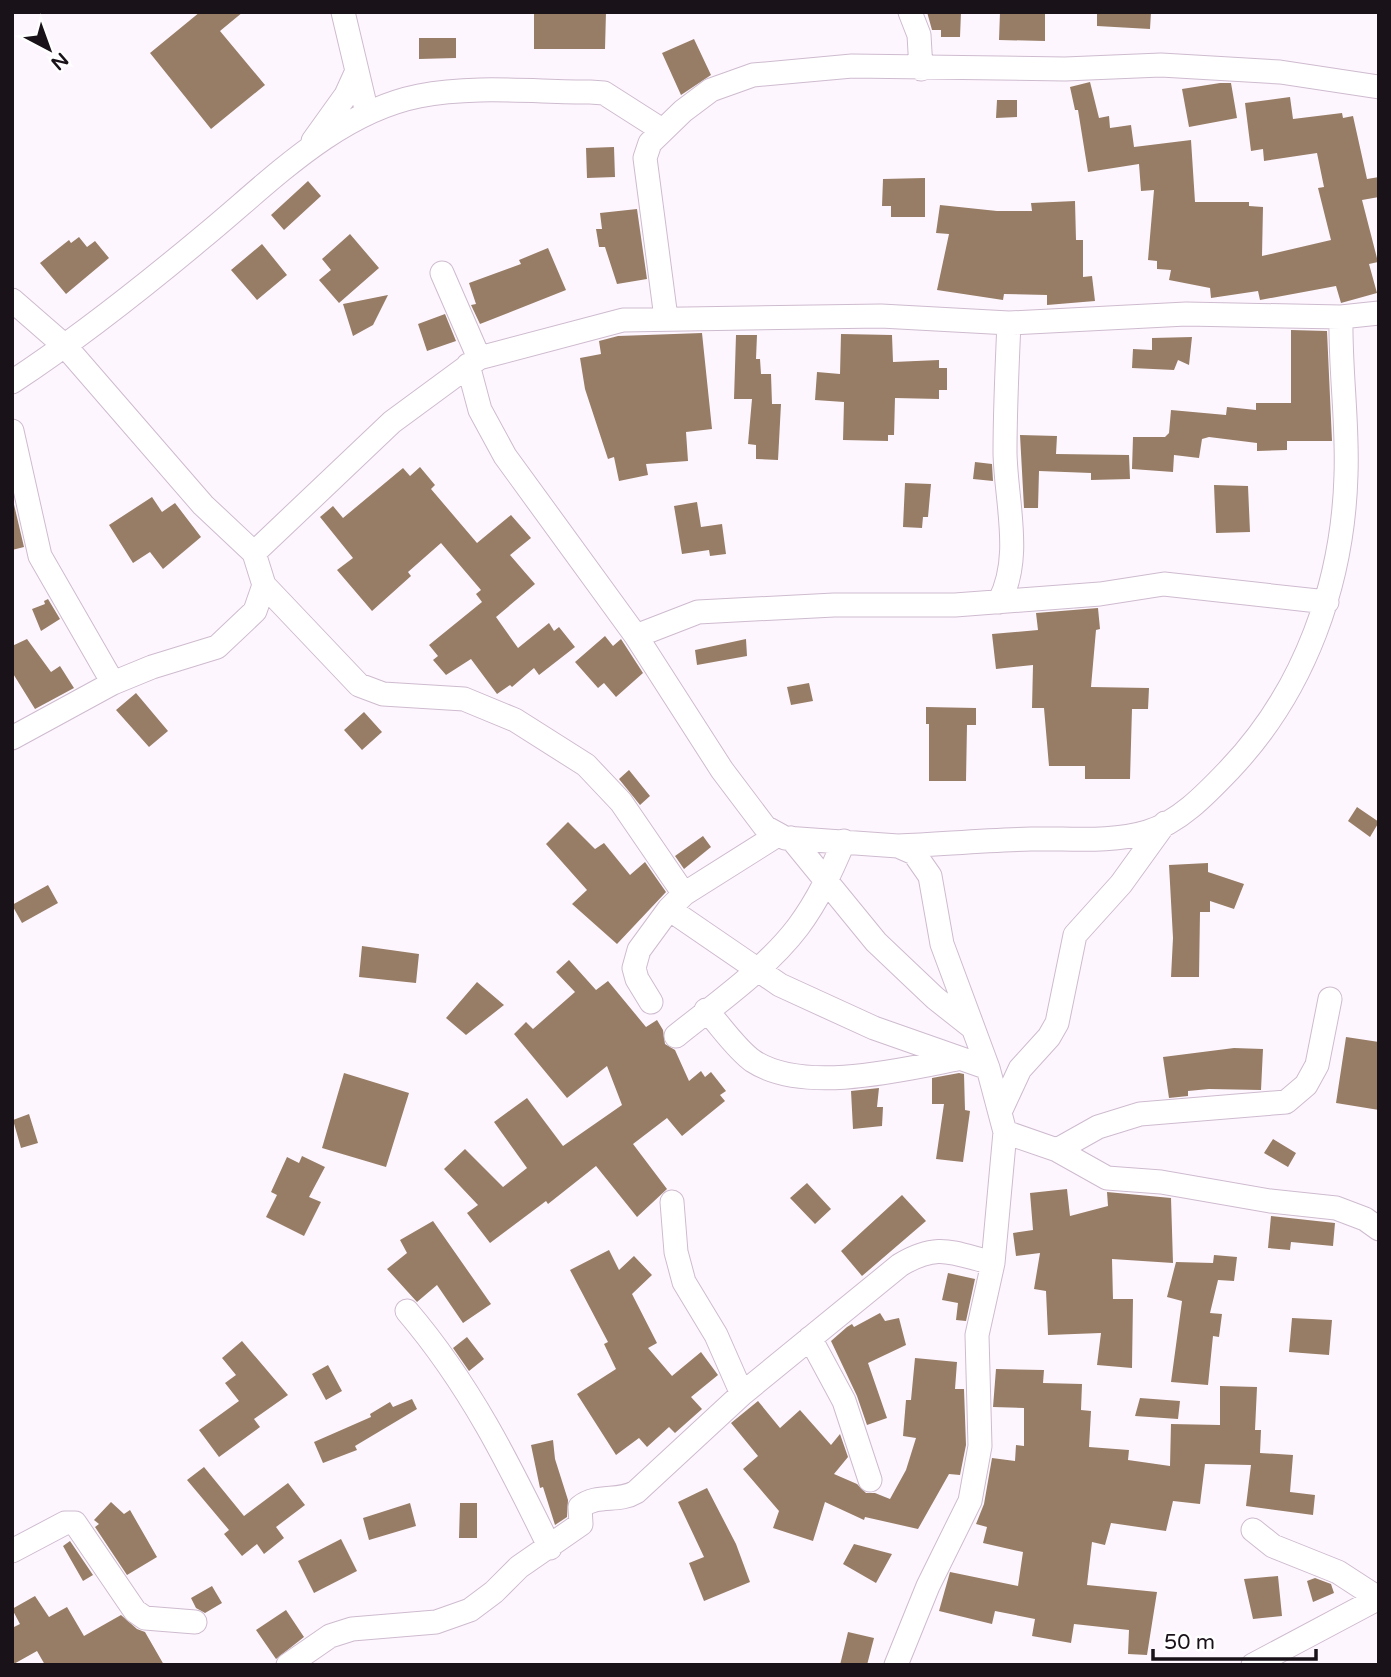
<svg xmlns="http://www.w3.org/2000/svg" width="1391" height="1677" viewBox="0 0 1391 1677" font-family="'Varela Round',sans-serif">
	<style>
		.building { fill: #977d66 }
		.lines { fill: none; stroke-linecap: round; stroke-linejoin: round }
		.minor-casing { stroke: #cebbcf; stroke-width: 25 }
		.minor { stroke: #fff; stroke-width: 23 }
	</style>
	<rect width="100%" height="100%" fill="#fef6fe"/>
	<path class="building" d="M200,12h43l-23,19 45,54 -54,44 -61,-76z
		M534,12h72l-1,37h-71z
		M927,12h34l-1,25h-19v-7h-9z
		M1000,12h45v29l-46,-1z
		M1097,12h54l-1,17 -53,-3z
		M419,38h37v20l-37,1z
		M694,39l17,36 -30,20 -19,-42z
		M1090,82l9,36 10,-2 1,12 21,-3 3,22 57,-7 4,62h54v4l14,1 -1,49 69,-16 -13,-52 6,-1 -7,-34 -53,8 -1,-12 -12,2 -6,-48 45,-6 3,22 49,-6 1,5 10,-2 14,63 12,-2v20l-17,3 16,62 -9,2 8,29 -36,10 -5,-17 -76,14 -2,-9 -47,7 -1,-10 -41,-8 2,-10 -14,-1v-8l-9,-1 6,-70 -13,1 -2,-27 -51,8 -10,-62h-3l-5,-23z
		M1220,83h11l6,35 -48,9 -7,-38z
		M997,100h20v17l-21,1z
		M614,147l1,30 -28,1 -1,-30z
		M925,178v39h-34v-11h-9l1,-27z
		M308,181l13,15 -37,34 -13,-15z
		M1075,201l1,39h7v37l9,-1 3,25 -48,4v-10l-43,-1 -1,6 -66,-10 12,-56 -13,-1 4,-28 57,6h35l-1,-8z
		M637,209l10,70 -30,5 -12,-37h-6l-3,-18h6l-2,-16z
		M350,234l29,34 -40,35 -20,-23 12,-10 -9,-11z
		M79,237l8,10 8,-6 14,17 -43,36 -26,-31 29,-23 2,3z
		M262,244l25,31 -30,25 -26,-30z
		M548,248l18,42 -86,34 -9,-19 5,-1 -7,-21 52,-19 -2,-4z
		M388,295l-15,30 -20,11 -10,-32z
		M445,314l11,27 -29,10 -9,-27z
		M1291,330l36,1 5,110h-45v9l-30,1v-8l-48,-6 -7,2 -3,19 -25,-3 -1,17 -41,-3 1,-32h32l4,-4 2,-23 55,5 1,-8 29,3v-7h35z
		M702,333l10,96 -26,3 2,29 -42,3 2,11 -29,6 -5,-24 -6,2 -23,-70 -5,-31 21,-4 -2,-13 19,-5z
		M841,334l51,1 1,27 46,-2v8h8v22h-8v9l-44,-1 -1,37h-6v6l-45,-1 1,-38 -29,-2 2,-28 23,2z
		M736,335h21l-1,24h4l1,15h10l1,30h9l-3,56 -22,-1v-14l-8,-1 4,-45h-18z
		M1192,337l-3,28 -11,-5 -4,10 -42,-2 1,-19 19,1v-12z
		M1020,435l37,1 -1,18 73,1 1,24 -39,1v-7l-52,-2 -1,37h-14z
		M975,462l17,2 1,17 -20,-2z
		M420,467l15,18 -4,4 46,54 34,-28 20,23 -21,17 25,29 -39,33 22,31 31,-25 5,8 5,-4 16,20 -36,28 -5,-7 -22,19 -2,-2 -13,9 -26,-35 -25,16 -13,-15 5,-4 -9,-11 53,-43 -6,-8 5,-4 -40,-47 -33,29 3,4 -39,35 -35,-41 16,-12 -33,-41 13,-11 10,12 60,-50 7,8z
		M905,483l26,1 -3,33h-5l-1,11 -19,-1z
		M1214,485l34,1 2,46 -34,1z
		M12,496l12,51 -12,3z
		M152,497l10,15 13,-9 26,34 -38,32 -13,-17 -17,11 -24,-38z
		M697,502l4,25 21,-3 4,30 -16,2 -1,-6 -27,4 -8,-48z
		M48,599l12,20 -19,12 -9,-22 13,-5 -1,-3z
		M1098,608l2,21 -4,1 -5,57 58,1 -1,21h-16l-2,70h-45v-13h-36l-5,-58h-12l1,-43 -37,4 -4,-35 46,-4 -2,-17z
		M605,636l8,10 8,-7 22,34 -27,24 -12,-14 -6,5 -23,-26z
		M27,639l24,33 9,-6 14,22 -39,21 -23,-37v-26z
		M746,639l1,17 -50,9 -2,-15z
		M809,683l4,18 -22,4 -4,-18z
		M136,693l32,38 -19,16 -33,-37z
		M926,707l50,1v17h-9l-1,56h-37v-57h-3z
		M364,712l18,20 -20,18 -18,-20z
		M629,770l21,26 -10,9 -21,-26z
		M1357,807l22,15 -9,15 -22,-16z
		M568,822l27,27 9,-6 26,32 15,-13 21,30 -49,52 -45,-40 15,-14 -41,-46z
		M703,836l8,11 -27,22 -9,-13z
		M1208,863v9l36,12 -10,25 -24,-8v11h-10l-1,65h-28l2,-39 -4,-73z
		M48,885l10,18 -36,20 -10,-18z
		M362,946l57,8 -3,29 -57,-6z
		M569,960l27,30 12,-9 38,46 11,-7 6,10 2,14 10,6 14,31 12,-10 4,6 6,-5 15,19 -6,4 5,6 -43,35 -15,-18 -34,26 34,45 -30,28 -41,-51 -48,38 -2,-3 -56,42 -23,-30 11,-8 -34,-36 21,-20 38,38 24,-19 -33,-46 33,-24 36,48 59,-41 -15,-39 -40,32 -53,-64 12,-12 7,7 42,-37 -19,-20z
		M477,982l27,23 -38,30 -20,-17z
		M1346,1037l33,5v68l-43,-7z
		M1234,1048l29,1 -2,41 -52,-1 -21,2v5l-19,2 -6,-41z
		M344,1073l65,20 -23,74 -64,-19z
		M959,1073l5,1 1,36 5,1 -7,51 -27,-3 8,-55h-12v-26z
		M879,1088l-2,19h6l-1,19 -29,3 -2,-38z
		M29,1114l9,29 -17,5 -8,-28z
		M1273,1139l23,14 -8,14 -24,-14z
		M302,1156l23,11 -16,30 12,5 -17,34 -38,-19 11,-22 -6,-3 16,-35 12,6z
		M807,1183l24,26 -16,15 -25,-26z
		M1067,1189l3,27 38,-10 -1,-14 64,6 2,65 -61,-4 1,40h20l-1,69 -35,-3 4,-32 -53,2 -2,-44 -12,-2 6,-36 -24,3 -3,-23 20,-3 -3,-37z
		M902,1195l24,26 -64,55 -21,-25z
		M1271,1216l64,7 -2,23 -42,-4 -1,8 -22,-2z
		M433,1221l58,83 -28,19 -26,-38 -20,17 -30,-33 20,-16 -7,-13z
		M609,1250l10,20 15,-14 18,19 -20,19 25,49 -9,5 24,28 29,-24 17,23 -27,22 11,12 -27,24 -6,-6 -22,20 -8,-9 -23,17 -39,-61 39,-25 -12,-25 4,-2 -38,-72z
		M1214,1255l23,2 -3,24 -16,-1 -8,33 12,1 -3,23 -6,-1 -5,49 -37,-3 11,-81 -15,-4 9,-35 37,1z
		M948,1273l27,6 -9,42 -10,-1 2,-17 -16,-3z
		M880,1313l5,8 14,-3 7,27 -38,18 19,55 -20,7 -10,-29 -26,-55 16,-14 5,-3 2,3z
		M1292,1318l40,2 -3,35 -40,-3z
		M467,1337l17,22 -15,12 -16,-23z
		M242,1341l46,54 -34,24 6,8 -41,30 -20,-27 40,-29 -14,-18 11,-8 -14,-17z
		M915,1358l42,4 -2,27h9l2,56 -6,30 -11,-1 -31,55 -53,-12 -1,3 -39,-18 -12,39 -40,-13 6,-17 -36,-42 15,-13 -27,-33 27,-22 22,27 20,-18 31,35 9,-11 8,23 -14,17 23,10 9,9h9l15,6 16,-29 10,-32 -13,-2 3,-36h5z
		M328,1365l14,26 -16,9 -14,-26z
		M996,1369l48,1 -1,13 39,1 -1,26 10,1 -2,36 40,3 -1,10 42,6 1,-42 49,1v-39l37,1 -2,43h6l-1,23 33,2 -3,37 25,3 -2,20 -67,-9 5,-41 -46,-1 -5,40 -27,-3 -7,30 -55,-8 -6,22 -13,-3 -5,43 70,7 -10,63 -19,-1 1,-24 -55,-6 -3,19 -39,-7 3,-17 -40,-8 -3,13 -53,-13 11,-39 68,14 5,-34 -40,-9 4,-16 -11,-3 8,-20 8,-46 23,3 1,-16 8,1v-38l-31,-1z
		M1140,1398l40,3 -2,18 -43,-3z
		M412,1399l5,10 -62,37 2,4 -34,13 -9,-21 57,-25 -1,-3 20,-12 3,5z
		M553,1440l2,19 13,41 -1,17 -12,8 -12,-38 -3,1 -9,-43z
		M204,1467l40,49 44,-33 17,22 -29,22 8,11 -20,16 -7,-10 -15,12 -18,-22 5,-4 -42,-50z
		M707,1488l29,56 14,38 -46,19 -15,-38 15,-6 -26,-55z
		M111,1502l13,12 6,-4 27,47 -30,18 -32,-48 4,-3 -5,-4z
		M410,1503l6,23 -47,14 -6,-22z
		M460,1503h17v35h-18z
		M341,1539l16,32 -43,22 -16,-32z
		M70,1541l23,34 -10,6 -20,-35z
		M854,1544l38,10 -16,29 -33,-19z
		M1278,1576l4,40 -29,3 -9,-40z
		M1315,1578l16,6 3,9 -21,9 -6,-21z
		M212,1586l10,17 -17,10 -9,-5 -5,-10z
		M35,1596l14,21 18,-10 17,29 37,-21 16,14 8,3 19,33h-119l-8,-14 -25,14v-37l8,-4 -8,-15z
		M286,1610l18,27 -28,22 -20,-29z
		M848,1632l26,6 -7,27h-27z"/>
	<g class="lines">
		<g class="minor-casing">
			<path id="minor" d="M343,12l24,101
				M910,12l9,23 2,34
				M313,141l33,-46 10,-22
				M442,273l37,85
				M12,300l54,47 137,158 51,48 10,32 -9,26 -38,36 -65,20 -39,16 -101,55
				M666,318l-21,-160 5,-15 33,-32 28,-21 42,-15 99,-9 213,3 96,-4 119,7 99,15
				M468,365l12,45 25,46 131,180 86,134 43,57 20,11 113,8 16,7 16,23 12,68 46,124 17,64 -12,131 -16,72 3,111 -10,55 -42,85 -32,79
				M12,382c67,-44 130,-94 191,-145 65,-53 131,-124 216,-141 55,-11 115,-4 171,-4l14,1 58,37
				M12,431l28,125 73,127
				M254,553l138,-131 87,-64 144,-38 258,-4 128,7 177,-9 155,3 38,-4
				M264,585l95,100 24,9 81,5 51,21 71,45 35,37 63,92
				M999,602c24,-44 7,-100 6,-149 0,-43 2,-87 4,-130
				M636,636l62,-24 136,-7h121l145,-11 64,-10 163,18
				M791,838l85,104 59,56 38,30
				M898,846c45,-2 88,-6 133,-7 37,-1 80,4 116,-7 33,-10 60,-39 83,-63 75,-79 113,-186 116,-294 2,-53 -6,-105 -5,-158
				M669,909l111,76 94,43 114,40
				M651,1002l-14,-23 -3,-11 5,-18 30,-41 15,-15 92,-58
				M706,1010c15,16 30,39 47,51 50,33 149,9 204,-2
				M676,1036c41,-33 90,-67 122,-109 20,-27 33,-55 46,-86
				M1000,1112l20,-43 29,-32 8,-14 18,-88 46,-51 44,-61
				M1005,1132l52,18 50,28 54,4 109,19 66,7 29,11 14,10
				M1057,1150l41,-23 42,-13 146,-12 20,-17 11,-20 13,-66
				M672,1202l4,50 8,30 32,53 26,59
				M407,1311c63,74 101,151 143,237
				M810,1338l34,63 26,79
				M1253,1530l20,16 65,26 40,26
				M12,1551l53,-28h10l60,88 10,7 50,4
				M288,1665l42,-29 22,-7 84,-7 34,-12 24,-18 25,-25 62,-43 -1,-17c18,-14 38,-4 56,-15l106,-98 158,-129c38,-23 52,-12 93,-2
				M1253,1665l126,-67"/>
		</g>
		<use href="#minor" class="minor"/>
	</g>
	<rect width="1391" height="1677" fill="none" stroke="#191219" stroke-width="28"/>
	<g transform="translate(49 49) rotate(139)" stroke="#ffffff" stroke-width="5" paint-order="stroke">
	<path d="M0-5L12 26L0 18L-12 26Z" fill="#191219"/>
	<text y="-10" font-size="19" font-weight="bold" text-anchor="middle" fill="#191219">N</text>
	</g>
	<path d="M1153 1649v10h163v-10" fill="none" stroke="#191219" stroke-width="3.5"/>
	<text x="1164" y="1649" font-size="21" fill="#191219" stroke="#ffffff" stroke-width="5" paint-order="stroke">50 m</text>
</svg>
